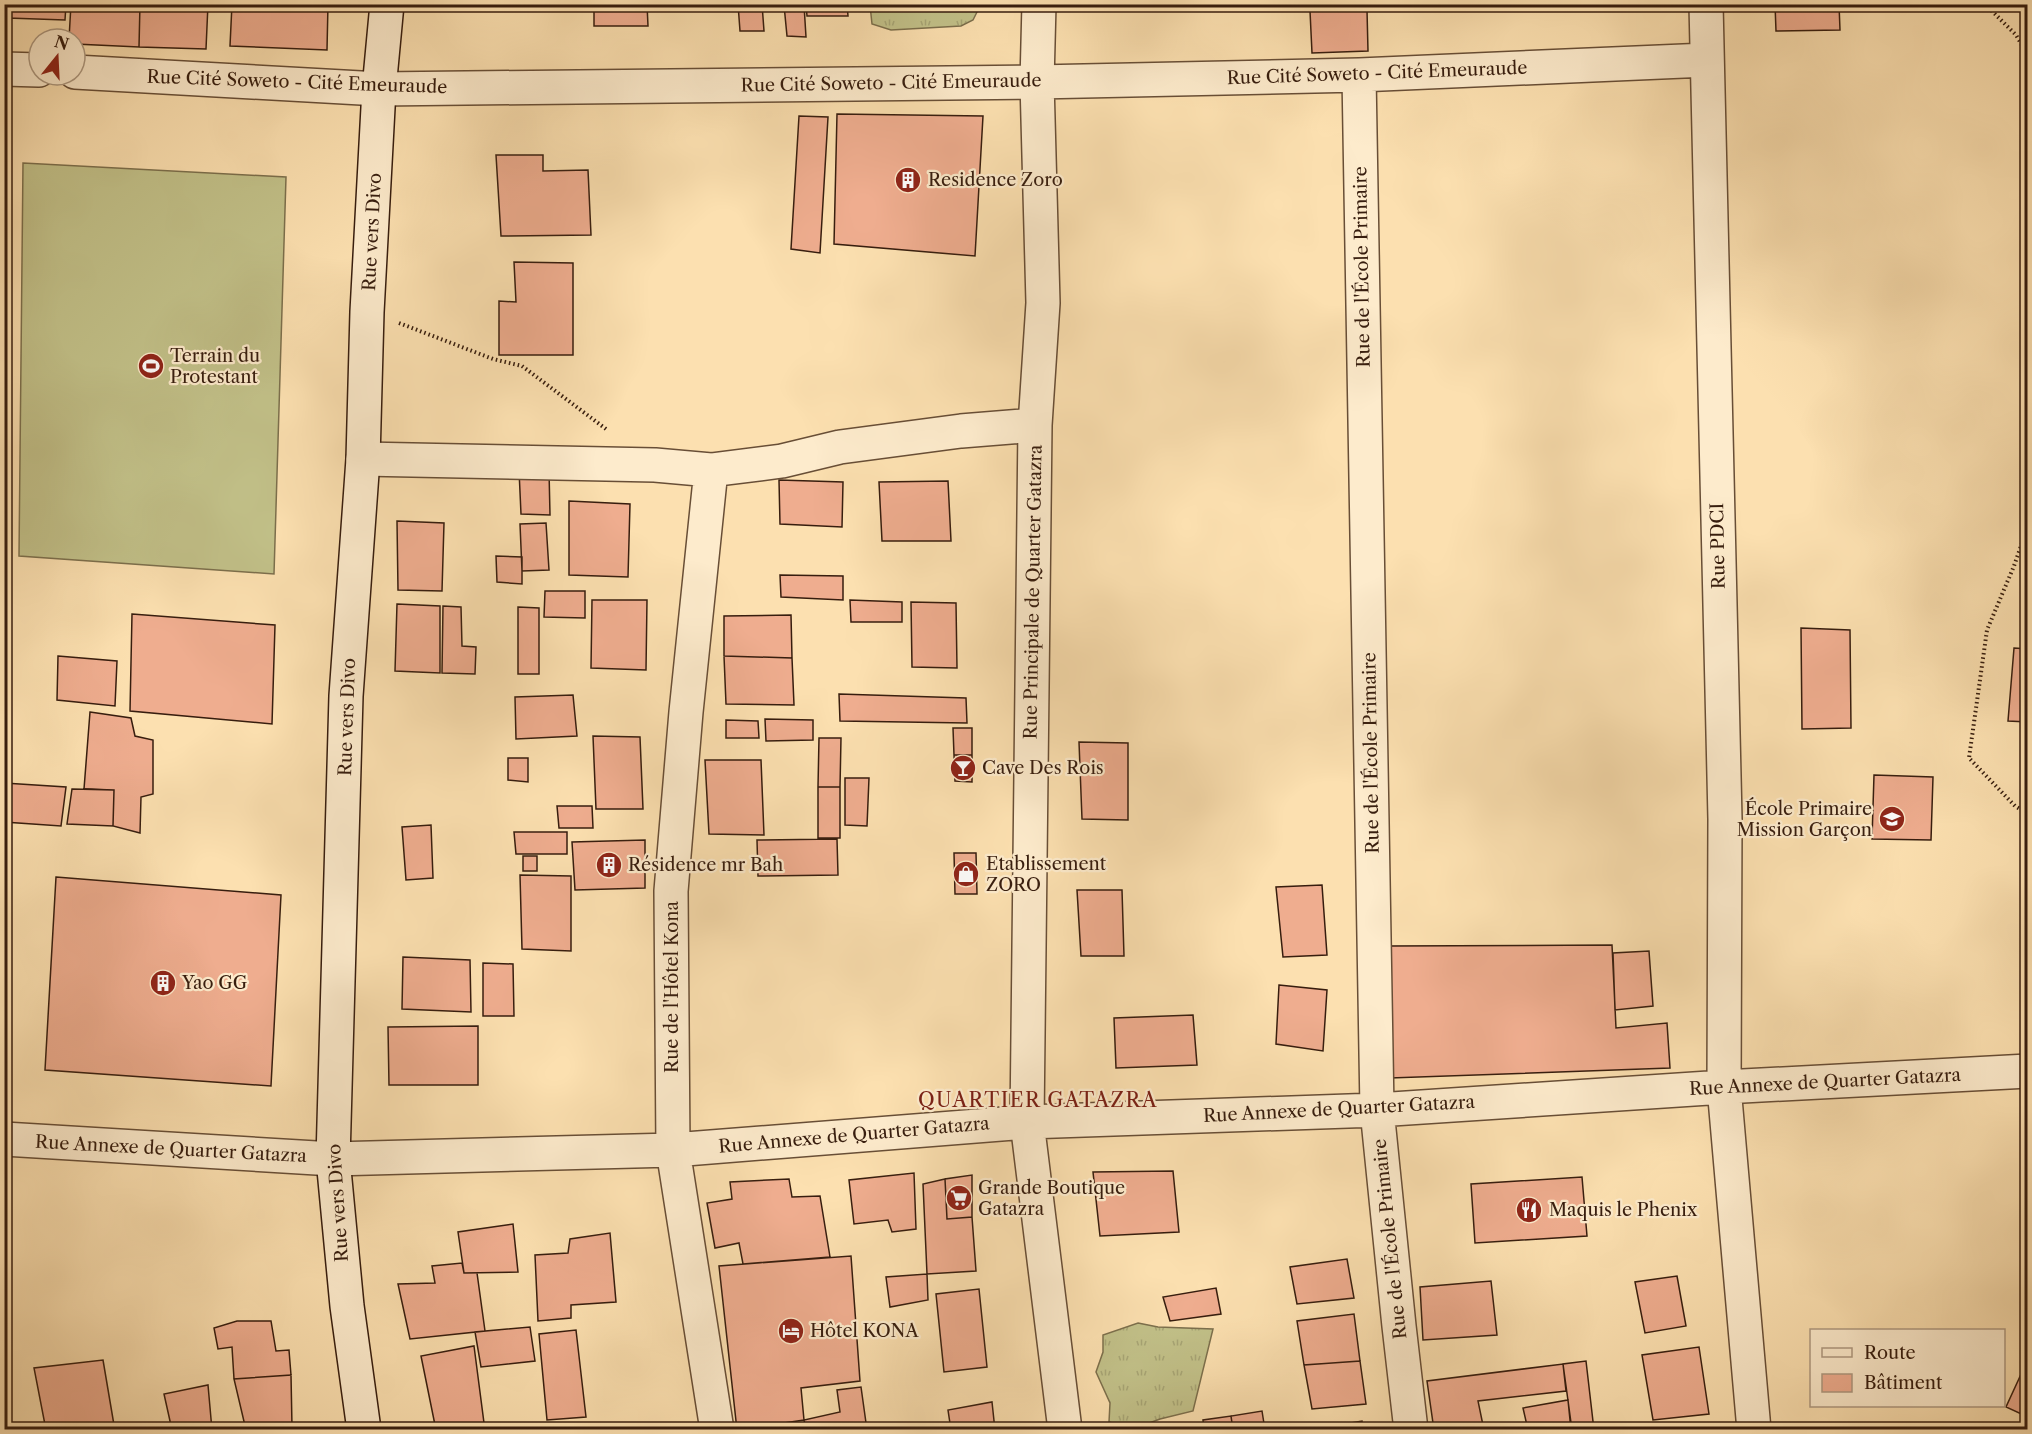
<svg xmlns="http://www.w3.org/2000/svg" width="2032" height="1434" viewBox="0 0 2032 1434" font-family="'Libre Caslon Text',serif">
	<style>
		.grass { fill: url(#grass-tufts); stroke: #7c6f4c; stroke-width: 1.5 }
		.garden { fill: #c2c189; stroke: #7c6f4c; stroke-width: 1.5 }
		.building { fill: #efad8f; stroke: #371d0e; stroke-width: 1.5 }
		.lines { fill: none; stroke-linecap: round; stroke-linejoin: round }
		.street-casing { stroke: #684e36; stroke-width: 36 }
		.secondary-casing { stroke: #371d0e; stroke-width: 36 }
		.path { stroke: #371d0e; stroke-width: 4; stroke-dasharray: 1.5 3; stroke-linecap: butt }
		.street { stroke: #fdebcc; stroke-width: 33 }
		.secondary { stroke: #fdebcc; stroke-width: 33 }
		.labels { text-anchor: middle; dominant-baseline: central; stroke-width: 4.5; stroke-linejoin: round; paint-order: stroke }
		.street-label { font-size: 18px; fill: #371d0e; stroke: #fdebcc }
		.poi-label { font-size: 18px; fill: #371d0e; stroke: #fdebcc; text-anchor: start }
		.neighbourhood-label { font-size: 20px; letter-spacing: 1.5px; fill: #7a1f14; stroke: #fdebcc }
	</style>
	<defs>
		<pattern id="grass-tufts" width="24" height="20" patternUnits="userSpaceOnUse" patternTransform="scale(1.5)"><rect width="24" height="20" fill="#c2c189"/><path d="M3 7l-1-3M5 7V3M7 7l1-3M15 17l-1-3M17 17v-4M19 17l1-3" fill="none" stroke="#a7a575"/></pattern>
	</defs>
	<rect width="100%" height="100%" fill="#fce0b0"/>
	<filter id="stains"><feTurbulence type="fractalNoise" baseFrequency=".00333" numOctaves="4"/><feColorMatrix values="0 0 0 0 .2 0 0 0 0 .09 0 0 0 0 .02 0 0 0 .5 -.17"/></filter>
	<radialGradient id="worn" r=".72"><stop offset=".6" stop-color="#630" stop-opacity="0"/><stop offset="1" stop-color="#630" stop-opacity=".3"/></radialGradient>
	<path class="grass" d="M981,4l-8,16 -12,6 -70,4 -19,-6 -2,-19z
		M1138,1323l20,4 55,2 -20,82 -33,8 -27,10 -24,-7 1,-19 -14,-31 7,-20v-17z"/>
	<path class="garden" d="M23,163l263,14 -12,397 -255,-18z"/>
	<path class="building" d="M9,4h57l-1,16 -57,-2z
		M71,4h69l-1,43 -64,-3v-5h-6z
		M140,4h68l-2,45 -67,-2z
		M232,4h96l-1,46 -97,-4z
		M594,4h53l1,22h-54z
		M738,4h24l2,27h-24z
		M806,4h41l1,12h-41z
		M1775,4h64l1,26 -64,1z
		M784,5h20l2,32 -19,-1z
		M1367,10l1,41 -56,2 -2,-42z
		M837,114l146,2 -8,140 -141,-12z
		M799,116l29,1 -8,136 -29,-4z
		M496,155h47v16l45,-1 3,65 -90,1z
		M514,262l59,1v92h-74v-54l17,1z
		M519,470h30l1,45 -29,-1z
		M779,480l64,2 -1,45 -62,-3z
		M948,481l3,60h-69l-3,-59z
		M569,501l61,3 -2,73 -59,-2z
		M397,521l47,2 -2,68 -44,-1z
		M546,523l3,47 -27,1 -2,-47z
		M496,556l26,1v27l-25,-2z
		M780,575l63,1v24l-62,-3z
		M545,591h40v27l-41,-1z
		M592,600h55l-1,70 -55,-2z
		M850,600l52,2v20h-51z
		M911,602l45,1 1,65 -45,-1z
		M397,604l43,2v67l-45,-2z
		M443,606l18,1 1,39 14,1 -1,27 -33,-1z
		M518,607l21,1v66h-21z
		M132,614l143,11 -3,99 -142,-13z
		M791,615l1,43 -68,-2v-40z
		M1801,628l49,2 1,98 -49,1z
		M2014,648l14,1v73l-20,-1z
		M58,656l59,5 -2,45 -58,-6z
		M724,656l68,2 2,47 -68,-1z
		M839,694l127,4 1,25 -127,-2z
		M573,695l4,41 -61,3 -1,-42z
		M90,712l41,6 4,18 18,4v54l-12,3 -1,36 -27,-7 1,-36 -30,-1z
		M765,719l48,1v20l-47,1z
		M726,720l32,1 1,17h-33z
		M953,728h19v27h-18z
		M593,736l47,1 3,72h-47z
		M819,738h22l-1,49h-22z
		M1079,742l49,1v77l-46,-1z
		M954,755h18v27l-17,-1z
		M508,758h20v24l-20,-2z
		M705,760h56l3,75 -55,-1z
		M1874,775l59,2 -2,63 -59,-1z
		M845,778h24l-2,48 -22,-1z
		M4,783l62,4 -5,39 -57,-4z
		M818,787h22v51h-22z
		M72,789l42,1 -1,36 -46,-2z
		M557,806h35l1,22h-34z
		M431,825l2,53 -27,2 -4,-53z
		M514,832h53v22h-51z
		M837,839l1,36 -80,1 -1,-36z
		M645,840v48l-70,2 -3,-48z
		M954,853h22l1,41h-22z
		M523,856h14v15h-14z
		M520,875l51,1v75l-49,-2z
		M56,877l225,18 -10,191 -226,-16z
		M1322,885l5,70 -44,2 -7,-70z
		M1077,890h45l2,66h-43z
		M1612,945l4,83 51,-5 3,45 -280,10 -3,-132z
		M1649,951l4,55 -38,4 -2,-57z
		M403,957l67,3 1,52 -69,-3z
		M483,963l30,1 1,52h-31z
		M1279,985l48,5 -4,61 -47,-7z
		M1193,1015l4,50 -81,3 -2,-50z
		M478,1026v59h-89l-1,-58z
		M1173,1171l6,61 -79,4 -7,-64z
		M914,1173l2,56 -24,3 -4,-12 -34,4 -5,-44z
		M972,1175v42l-25,2 -2,-40z
		M1582,1177l5,59 -112,7 -4,-59z
		M789,1179l3,18 28,-1 10,61 -87,7 -4,-21 -24,5 -8,-45 25,-4 -2,-17z
		M945,1179l2,40 25,-2 4,54 -49,3 -4,-90z
		M513,1224l5,48 -54,1 -6,-41z
		M610,1233l6,69 -45,3v13l-33,3 -3,-66 33,-2 2,-14z
		M851,1256l9,125 -59,7 3,32 -67,10 -18,-164z
		M1347,1259l7,39 -57,6 -7,-37z
		M462,1263l2,10h13l8,58 -75,8 -12,-55 37,-1 -3,-17z
		M927,1274l1,26 -38,7 -4,-30z
		M1677,1276l9,50 -41,7 -10,-51z
		M1491,1281l6,54 -74,5 -3,-53z
		M1216,1288l5,26 -51,7 -7,-24z
		M979,1289l8,78 -43,5 -8,-78z
		M1354,1314l6,47 -56,4 -7,-44z
		M237,1321h34l5,30 13,-1 2,25 -57,4 -2,-32 -14,2 -4,-21z
		M530,1327l5,34 -54,6 -6,-35z
		M576,1330l10,87 -39,3 -8,-86z
		M474,1346l10,77 -32,7h-16l-15,-74z
		M1699,1347l10,67 -56,6 -11,-65z
		M2028,1359v58l-22,-10z
		M103,1360l11,65 -30,5h-38l-12,-62z
		M1360,1361l6,43 -54,5 -8,-44z
		M1586,1361l8,69h-22l-9,-66z
		M1563,1364l3,27 -88,10 6,29h-50l-7,-49z
		M291,1375l1,52 -19,3h-27l-12,-51z
		M208,1385l4,45h-40l-8,-36z
		M861,1387l6,43h-61l-2,-10 36,-8 -3,-22z
		M1568,1400l3,30h-43l-5,-22z
		M992,1402l3,28h-44l-3,-20z
		M1262,1411l3,19h-32l-2,-14z
		M1231,1416l2,14h-29l-1,-10z
		M1362,1421l1,9h-43v-2z"/>
	<g class="lines">
		<g class="street-casing">
			<path id="street" d="M1039,4l-2,78 6,221 -8,122 -8,697 38,308
				M1706,4l19,815 -1,268 30,343
				M4,69l35,1
				M75,72l304,17 658,-7 322,-7 348,-15
				M1359,75l18,1035 22,216 12,104
				M363,459l292,6 56,5 71,-9 58,-14 121,-16 74,-6
				M711,470l-25,242 -15,179 2,259 44,280
				M4,1139l329,20 340,-9 354,-28 350,-12 347,-23 304,-16"/>
		</g>
		<g class="secondary-casing">
			<path id="secondary" d="M364,1430l-17,-124 -14,-147 13,-463 17,-237 4,-147 12,-223 8,-85"/>
		</g>
		<path class="path" d="M1985,4l31,31 12,20
			M399,323l94,36 29,7 84,63
			M2028,526l-14,40 -27,64 -18,128 46,48 13,8"/>
		<use href="#street" class="street"/>
		<use href="#secondary" class="secondary"/>
	</g>
	<defs>
		<g id="building-disc" transform="scale(1.35)"><circle r="9.5" fill="#8f2418" stroke="#fdebcc"/><path d="M-4-6H4V6H1V3H-1V6H-4ZM-2.5-4.3h1.7v1.8h-1.7ZM.8-4.3h1.7v1.8H.8ZM-2.5-1h1.7V.8h-1.7ZM.8-1h1.7V.8H.8Z" fill="#fff"/></g>
		<g id="stadium-disc" transform="scale(1.35)"><circle r="9.5" fill="#8f2418" stroke="#fdebcc"/><path d="M0-5a6.5 5 0 1 0 0 10a6.5 5 0 1 0 0-10ZM-3.5-1.8h7v3.6h-7Z" fill="#fff"/></g>
		<g id="bar-disc" transform="scale(1.35)"><circle r="9.5" fill="#8f2418" stroke="#fdebcc"/><path d="M-6-5H6L.8 .8V4.5H3.5V6h-7V4.5H-.8V.8Z" fill="#fff"/></g>
		<g id="school-disc" transform="scale(1.35)"><circle r="9.5" fill="#8f2418" stroke="#fdebcc"/><path d="M0-5L7-2L0 1L-7-2ZM-4 1L0 2.5L4 1V4Q0 6-4 4Z" fill="#fff"/></g>
		<g id="shop-disc" transform="scale(1.35)"><circle r="9.5" fill="#8f2418" stroke="#fdebcc"/><path d="M-5-2.5h2.3a2.7 3.5 0 0 1 5.4 0H5L5.5 6h-11ZM-1.5-2.5h3a1.5 2.3 0 0 0-3 0Z" fill="#fff"/></g>
		<g id="supermarket-disc" transform="scale(1.35)"><circle r="9.5" fill="#8f2418" stroke="#fdebcc"/><path d="M-6-5.5h2.5l.6 2H6L4.5 2H-2.5L-4.4-4H-6ZM-1.5 3.2a1.3 1.3 0 1 0 .1 0ZM3 3.2a1.3 1.3 0 1 0 .1 0Z" fill="#fff"/></g>
		<g id="restaurant-disc" transform="scale(1.35)"><circle r="9.5" fill="#8f2418" stroke="#fdebcc"/><path d="M-5-6h1v4h1v-4h1v4h1v-4h1v5L-1.5 .5V6h-2V.5L-5-1ZM5-6V6H3V1.5H1.5Q1.5-4 5-6Z" fill="#fff"/></g>
		<g id="hotel-disc" transform="scale(1.35)"><circle r="9.5" fill="#8f2418" stroke="#fdebcc"/><path d="M-6-4.5h1.5V1H6V5H4.5V3h-9V5H-6ZM-4 0a1.8 1.8 0 1 1 3.6 0ZM.5 0V-2.5h3Q6-2.5 6 0Z" fill="#fff"/></g>
	</defs>
	<g fill-rule="evenodd">
		<use href="#building-disc" x="908" y="180"/>
		<use href="#stadium-disc" x="151" y="366"/>
		<use href="#bar-disc" x="963" y="768"/>
		<use href="#school-disc" x="1892" y="819"/>
		<use href="#building-disc" x="609" y="865"/>
		<use href="#shop-disc" x="966" y="874"/>
		<use href="#building-disc" x="163" y="983"/>
		<use href="#supermarket-disc" x="959" y="1198"/>
		<use href="#restaurant-disc" x="1529" y="1210"/>
		<use href="#hotel-disc" x="791" y="1331"/>
	</g>
	<g class="labels">
		<g class="street-label">
			<text transform="translate(1377 73) rotate(-2)">Rue Cité Soweto - Cité Emeuraude</text>
			<text transform="translate(297 82) rotate(2)">Rue Cité Soweto - Cité Emeuraude</text>
			<text transform="translate(891 83) rotate(-1)">Rue Cité Soweto - Cité Emeuraude</text>
			<text transform="translate(372 232) rotate(-87)">Rue vers Divo</text>
			<text transform="translate(1362 267) rotate(-91)">Rue de l'École Primaire</text>
			<text transform="translate(1718 546) rotate(-91)">Rue PDCI</text>
			<text transform="translate(1033 592) rotate(-89)">Rue Principale de Quarter Gatazra</text>
			<text transform="translate(347 717) rotate(-88)">Rue vers Divo</text>
			<text transform="translate(1371 753) rotate(-91)">Rue de l'École Primaire</text>
			<text transform="translate(672 987) rotate(-90)">Rue de l'Hôtel Kona</text>
			<text transform="translate(1825 1082) rotate(-3)">Rue Annexe de Quarter Gatazra</text>
			<text transform="translate(1339 1109) rotate(-3)">Rue Annexe de Quarter Gatazra</text>
			<text transform="translate(854 1135) rotate(-5)">Rue Annexe de Quarter Gatazra</text>
			<text transform="translate(171 1149) rotate(3)">Rue Annexe de Quarter Gatazra</text>
			<text transform="translate(338 1203) rotate(-94)">Rue vers Divo</text>
			<text transform="translate(1390 1239) rotate(-96)">Rue de l'École Primaire</text>
		</g>
		<g class="poi-label">
			<text x="928" y="180">Residence Zoro</text>
			<text x="170" y="356">Terrain du<tspan x="170" dy="21">Protestant</tspan></text>
			<text x="982" y="768">Cave Des Rois</text>
			<text x="1872" y="809" text-anchor="end">École Primaire<tspan x="1872" dy="21">Mission Garçon</tspan></text>
			<text x="986" y="864">Etablissement<tspan x="986" dy="21">ZORO</tspan></text>
			<text x="628" y="865">Résidence mr Bah</text>
			<text x="182" y="983">Yao GG</text>
			<text x="978" y="1188">Grande Boutique<tspan x="978" dy="21">Gatazra</tspan></text>
			<text x="1549" y="1210">Maquis le Phenix</text>
			<text x="810" y="1331">Hôtel KONA</text>
		</g>
		<g class="neighbourhood-label">
			<text x="1038" y="1100">QUARTIER GATAZRA</text>
		</g>
	</g>
	<rect width="2032" height="1434" fill="none" stroke="#fce0b0" stroke-width="24"/>
	<rect x="6" y="6" width="2020" height="1422" fill="none" stroke="#371d0e" stroke-width="3"/>
	<rect x="12" y="12" width="2008" height="1410" fill="none" stroke="#371d0e" stroke-width="1.5"/>
	<rect x="1810" y="1329" width="195" height="78" fill="#fdebcc" stroke="#ae9980" stroke-width="1.5"/>
	<rect x="1822" y="1348" width="30" height="9" fill="#fdebcc" stroke="#ae9980" stroke-width="1.5"/>
	<text x="1864" y="1359" font-size="18" fill="#371d0e">Route</text>
	<rect x="1822" y="1374" width="30" height="18" fill="#efad8f" stroke="#ae9980" stroke-width="1.5"/>
	<text x="1864" y="1389" font-size="18" fill="#371d0e">Bâtiment</text>
	<g transform="translate(57 57) rotate(18)"><circle r="28" fill="#fdebcc" stroke="#ae9980" stroke-width="1.5"/>
	<path d="M0-4.5L10 22L0 15L-10 22Z" fill="#8f2418"/>
	<text y="-9" font-size="16" font-weight="bold" text-anchor="middle" fill="#371d0e">N</text>
	</g>
	<rect width="100%" height="100%" filter="url(#stains)"/>
	<rect width="100%" height="100%" fill="url(#worn)"/>
</svg>
